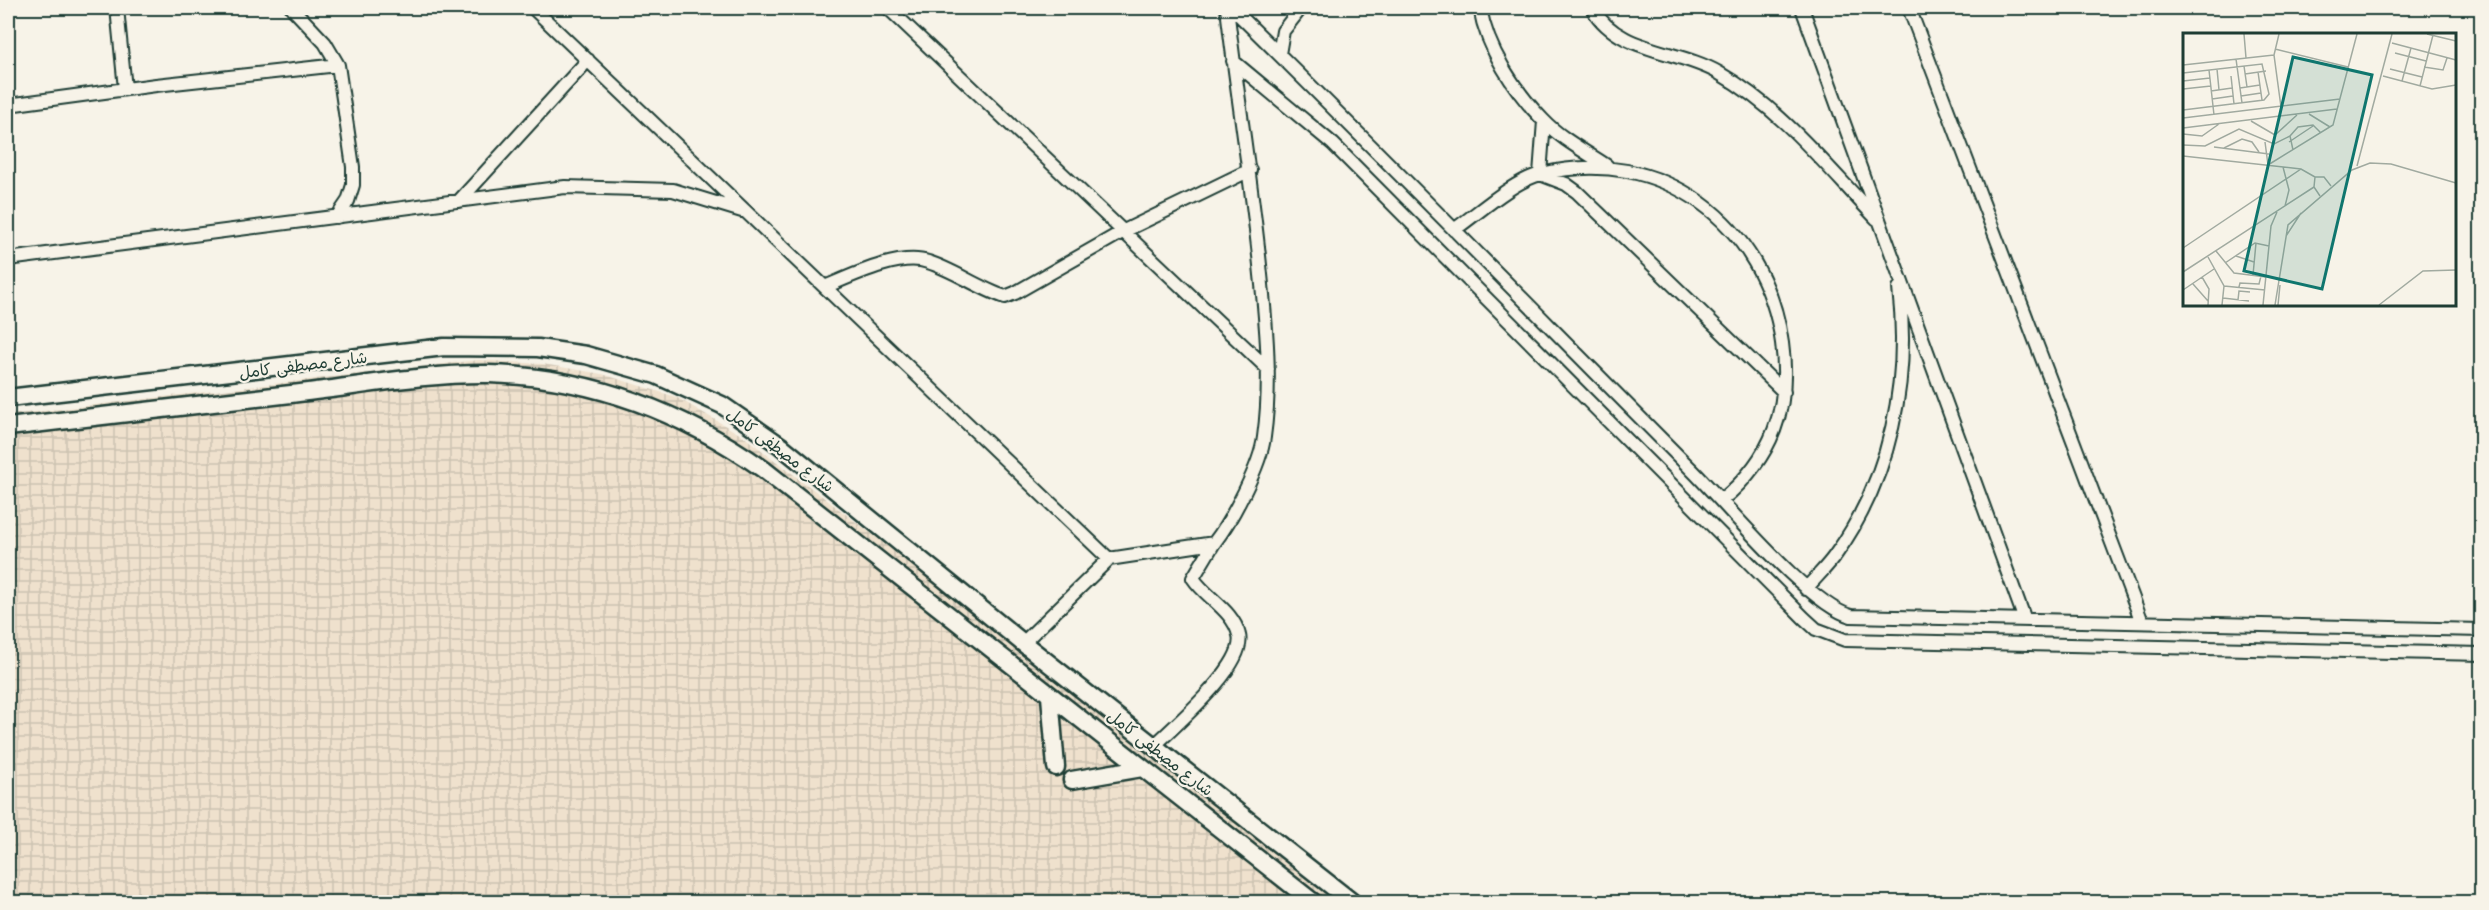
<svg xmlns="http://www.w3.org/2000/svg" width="2489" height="910" viewBox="0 0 2489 910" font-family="Mali,'Playpen Sans Arabic',sans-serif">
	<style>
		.industrial { fill: url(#industrial-grid) }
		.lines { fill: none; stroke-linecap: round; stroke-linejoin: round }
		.street-casing { stroke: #1f3d34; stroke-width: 16 }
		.secondary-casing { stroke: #1f3d34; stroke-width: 21 }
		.street { stroke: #f7f3e8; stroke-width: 12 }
		.secondary { stroke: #f7f3e8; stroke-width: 16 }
		.labels { text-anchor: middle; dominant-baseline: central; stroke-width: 4.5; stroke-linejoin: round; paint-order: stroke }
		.street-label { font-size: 16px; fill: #1f3d34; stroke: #f7f3e8 }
		.inset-road { fill: none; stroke: #a1aaa0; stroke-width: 1.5 }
		.view { fill: #0f766e; fill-opacity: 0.15; stroke: #0f766e; stroke-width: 3 }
		.inset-edge { fill: none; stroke: #1f3d34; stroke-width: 3 }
	</style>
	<defs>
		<pattern id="industrial-grid" width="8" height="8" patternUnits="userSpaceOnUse" patternTransform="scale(1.5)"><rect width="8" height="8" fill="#efe1cd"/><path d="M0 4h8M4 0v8" fill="none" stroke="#ccc2b1"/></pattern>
	</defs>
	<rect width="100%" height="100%" fill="#f7f3e8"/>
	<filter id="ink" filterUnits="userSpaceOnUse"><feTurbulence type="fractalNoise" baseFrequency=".0167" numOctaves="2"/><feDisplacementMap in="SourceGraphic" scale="12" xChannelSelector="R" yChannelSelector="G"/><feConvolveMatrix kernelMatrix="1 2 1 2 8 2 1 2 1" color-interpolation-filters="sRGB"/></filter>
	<g filter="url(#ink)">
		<path class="industrial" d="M478,360l65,4 59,10 74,23 67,39 138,105 454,361h-1327v-487z"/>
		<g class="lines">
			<g class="street-casing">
				<path id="street" d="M117,8l8,81
					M292,8l33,35 13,22 15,102v18l-5,16 -11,16
					M533,8l576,551
					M888,8l380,361
					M1232,8c155,152 307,308 460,462 35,35 117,135 159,146l631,14
					M1480,8c7,41 34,82 63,112 17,18 43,32 64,46
					M1592,8c26,45 86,41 127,65 63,36 109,95 158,146
					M1802,8l223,612
					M1909,8l233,614
					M1279,54l4,-23 18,-23
					M1233,61l100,83 471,474 12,11 29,11 637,14
					M8,105l148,-20 182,-20
					M1544,121l-4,53 26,10 11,8 207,200
					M459,201l129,-141
					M1454,230c23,-16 59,-49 87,-56 120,-30 225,50 241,169 9,65 -10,115 -60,157
					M8,259l557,-72 108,3 69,21
					M825,287c26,-11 75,-35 103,-25 26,8 50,26 77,35l10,-4 109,-62 126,-61
					M1806,589c10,-12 22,-23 30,-35 55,-77 74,-173 63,-266
					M1023,643l86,-84 105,-16c17,-22 47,-78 50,-106 8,-57 2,-115 -4,-172 -9,-86 -23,-172 -33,-257
					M1154,746c20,-20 93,-81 85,-111 -6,-25 -33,-37 -46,-57l21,-35"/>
			</g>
			<g class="secondary-casing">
				<path id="secondary" d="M8,398l436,-51 94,1 48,7 70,20 66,30 59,41 242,197 329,259
					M8,427c94,-11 189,-22 283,-33 65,-7 133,-21 198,-20 102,3 192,37 274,95l550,433
					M1050,696l6,71
					M1072,780l70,-12"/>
			</g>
			<use href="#street" class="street"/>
			<use href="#secondary" class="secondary"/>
		</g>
	</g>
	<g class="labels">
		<g class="street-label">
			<text transform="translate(303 364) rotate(-7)">شارع مصطفى كامل</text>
			<text transform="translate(781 449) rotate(37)">شارع مصطفى كامل</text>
			<text transform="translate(1161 752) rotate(38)">شارع مصطفى كامل</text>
		</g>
	</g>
	<g transform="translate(2183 33)">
		<rect width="273" height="273" fill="#f7f3e8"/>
		<path class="inset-road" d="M61,1l2,24M96,1l-5,21 7,52M244,1l29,7M209,10l64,17M92,16l73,18M212,20l31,8M53,26l6,44M0,32l91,-10M61,33l3,21M241,34l19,3 4,-12M34,36l2,21M207,36l32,8M26,37l5,45M75,39l4,28M0,40l79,-9 7,30 -5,6 -81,10M62,41l21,-3M48,43l3,28M200,43l49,13 24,-4M0,48l27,-3M219,48l9,-33M237,53l13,-51M57,55l20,-3M0,56l28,-3M28,58l21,-3M58,63l20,-3M29,66l21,-3M126,81l21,13M0,85l157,-19M68,88l24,14 22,-20M0,95l154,-19M0,101l19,2 17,-12M82,109l3,23M106,109l24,-16M0,112l22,1 34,-17 35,15 16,-8M31,114l55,7M41,115l18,-9 10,3 7,10M110,117l-3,-14 8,-9 15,-2 8,8M0,123l118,13 14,8 -1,10 6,9M85,132l65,-40 24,-91M174,133l35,-132M100,134l6,23 -4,16M132,144h9l7,9M103,203l15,-23M0,215l118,-79M33,218l18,22 32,4M53,223l18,6M25,224l16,29 -2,19M42,230l30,-20 14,3M0,239l131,-85M70,242l3,-32M19,244l7,12 -1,16M10,251l15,17M41,253l41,4M56,254l1,-4 19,1 2,-8M0,257l31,-21M40,265l26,3M55,267l1,-9 11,1M80,272l8,-79 6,-14M92,272l13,-80 64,-55 18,-7 21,1 65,19M95,272l2,-20M196,272l44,-34 33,-1"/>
		<path class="view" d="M110,24l79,18 -50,214 -78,-18z"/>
		<rect width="273" height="273" class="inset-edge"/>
	</g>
	<rect width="2489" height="910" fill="none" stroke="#f7f3e8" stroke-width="30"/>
	<rect x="15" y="15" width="2459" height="880" fill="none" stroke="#1f3d34" stroke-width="2" filter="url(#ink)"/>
</svg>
